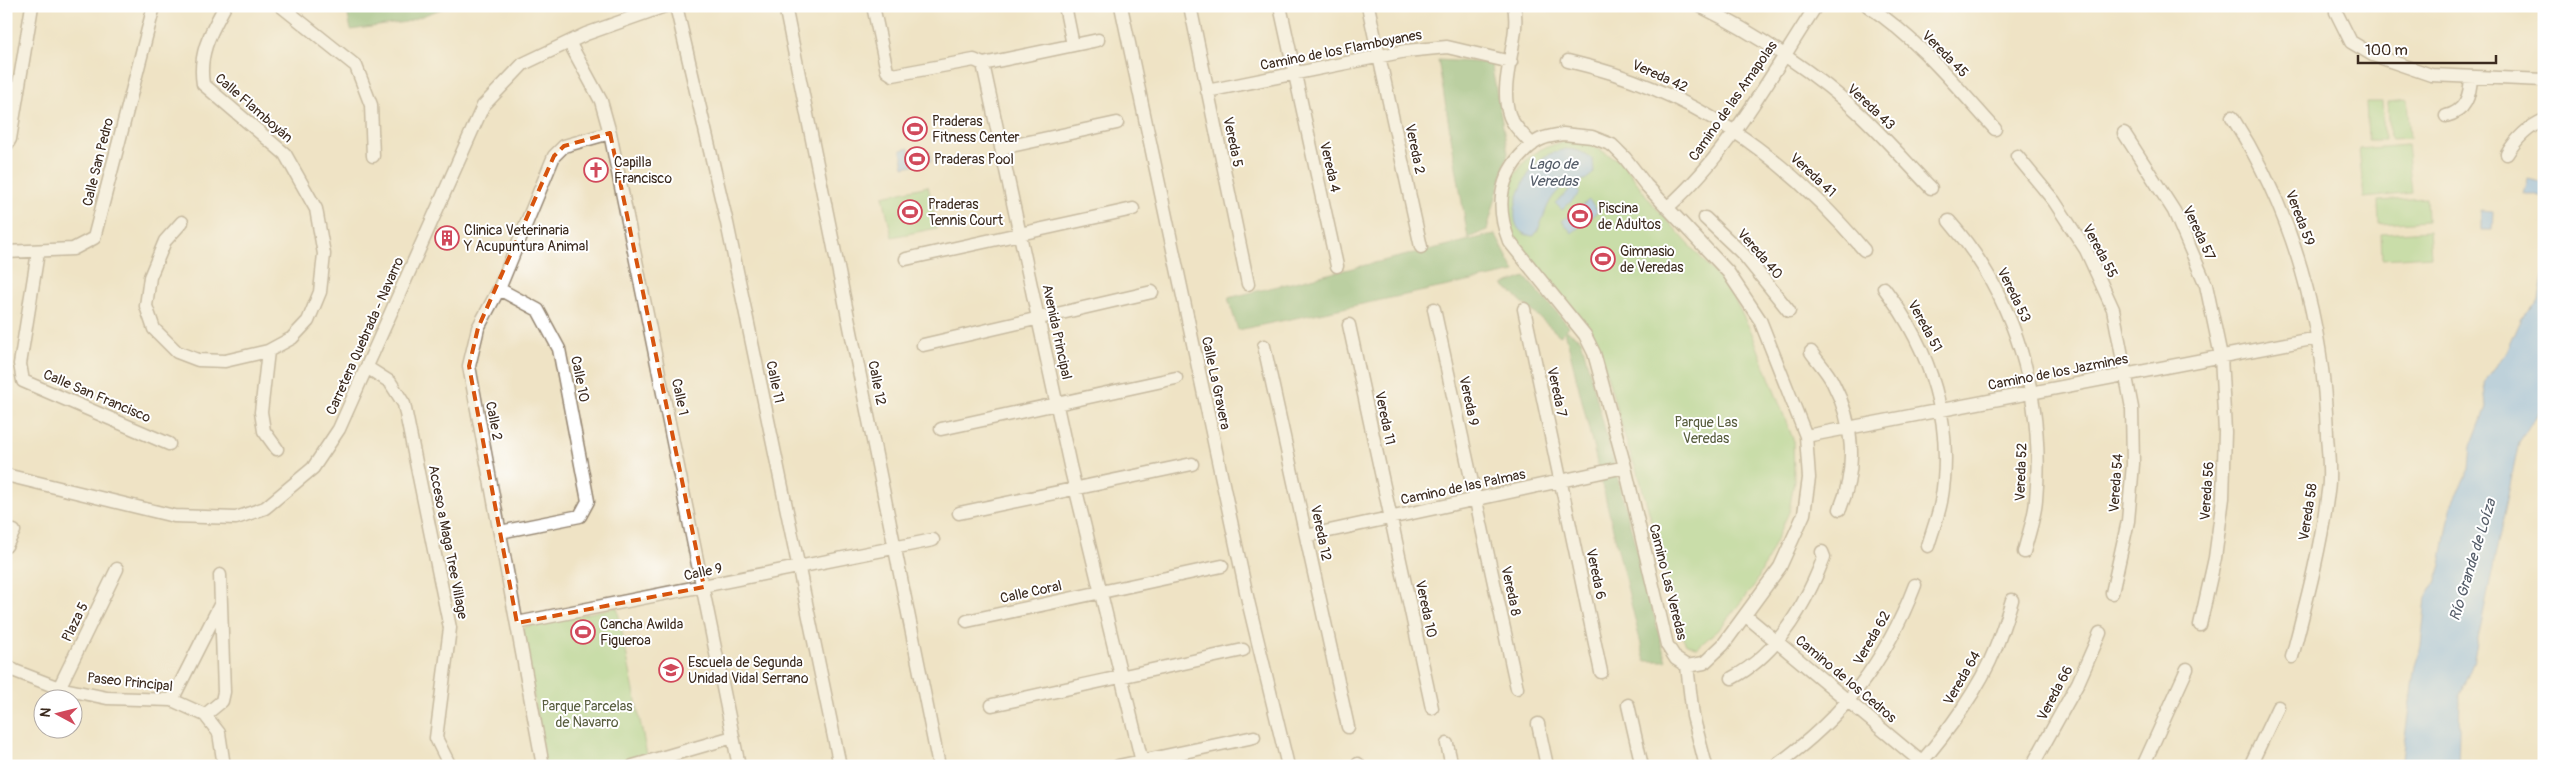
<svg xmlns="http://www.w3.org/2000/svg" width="2550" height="772" viewBox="0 0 2550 772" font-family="Pangolin,sans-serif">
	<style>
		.green { fill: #9bd487; stroke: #6b7f52 }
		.forest { fill: #7cb674; stroke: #5c7049 }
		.water { fill: #84bbf4; stroke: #607289 }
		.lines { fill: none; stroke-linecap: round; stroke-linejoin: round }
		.minor-casing { stroke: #958672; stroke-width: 15 }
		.minor { stroke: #fff; stroke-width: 12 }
		.marked { fill: none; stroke: #d7540e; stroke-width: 4; stroke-dasharray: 10 6; stroke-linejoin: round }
		.labels { text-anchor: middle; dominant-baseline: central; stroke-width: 4; stroke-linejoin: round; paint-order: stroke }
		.street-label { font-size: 14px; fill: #3b2a1e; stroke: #fff }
		.poi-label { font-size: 14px; fill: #3b2a1e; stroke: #fff; text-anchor: start }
		.park-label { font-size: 14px; fill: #585d3e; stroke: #fff }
		.water-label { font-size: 15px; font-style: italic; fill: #555d69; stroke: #fff }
	</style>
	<rect width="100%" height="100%" fill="#fff"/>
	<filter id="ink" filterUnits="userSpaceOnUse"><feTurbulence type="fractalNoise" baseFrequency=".02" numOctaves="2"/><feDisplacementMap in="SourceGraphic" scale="10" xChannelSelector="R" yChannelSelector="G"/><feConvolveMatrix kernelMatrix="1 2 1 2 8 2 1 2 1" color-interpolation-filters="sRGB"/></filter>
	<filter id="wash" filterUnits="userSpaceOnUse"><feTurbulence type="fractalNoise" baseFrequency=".0096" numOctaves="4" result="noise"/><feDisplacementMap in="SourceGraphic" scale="20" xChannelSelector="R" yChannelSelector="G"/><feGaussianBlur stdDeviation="1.12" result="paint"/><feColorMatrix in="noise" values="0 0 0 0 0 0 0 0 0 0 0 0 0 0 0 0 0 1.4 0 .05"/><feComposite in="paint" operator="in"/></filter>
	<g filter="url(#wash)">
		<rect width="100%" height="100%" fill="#efe3c5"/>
		<path class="green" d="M2407,100l3,38 -20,1 -2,-37z
			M2366,102h16l2,38h-16z
			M1564,141l24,2 35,20 27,38 79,88 22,42 42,108 1,41 -5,32 -33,71 -36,45 -23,20 -12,-5 -45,-164 -10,-25 -32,-110 -22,-33 -61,-69 -9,-24 1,-23 8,-21 12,-15 14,-10z
			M2407,145l5,48 -48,5 -5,-49z
			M928,186l9,42 -45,9 -9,-41z
			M2426,198l1,23 -48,3 -1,-23z
			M2429,231l2,25 -49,3 -1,-25z
			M617,607l30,148 -42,11h-60l-22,-136 2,-3z"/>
		<path class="forest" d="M346,6h103l-43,16 -55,8z
			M1438,60l53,3 17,90 -21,77 -19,8z
			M1495,234l20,38 -277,58 -10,-32z
			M1525,277l44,49 -3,4 15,9 85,322h-21l-80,-330 -5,5 -57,-51z"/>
		<path class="water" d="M909,148l1,7 11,1 9,-5 1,10 -27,6 -3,-17z
			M1566,149c12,1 19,3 27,11l1,13c-3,2 -7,6 -10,7 -5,2 -10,-1 -15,2 -27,19 -20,31 -35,54 -39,-2 -10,-67 10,-79 6,-4 15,-6 22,-8z
			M2528,179l16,4v15l-20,-5z
			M1574,186l6,7 -18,17 -7,-7z
			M1589,200l9,11 -26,22 -10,-12z
			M2481,210l13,1 -1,19h-12z
			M2544,271v135l-25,36 -46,221 -13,32 -2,71h-57l14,-101 6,-19 5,-48 9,-15 6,-18 11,-62 17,-34 2,-23 15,-39 -2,-25 21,-28 16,-36 18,-18z"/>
	</g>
	<g filter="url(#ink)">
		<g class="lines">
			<g class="minor-casing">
				<path id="minor" d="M281,6l75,60 15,39 2,51
					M676,6l51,217 113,543
					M785,6l154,760
					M873,6l14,65 6,4 81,-15 9,4 87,402 73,300
					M1065,6l8,39
					M1121,6l127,595 40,165
					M1190,6l58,278
					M1280,6l57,260
					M1368,6l53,241
					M1514,6c7,33 -16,74 -5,108 3,11 16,22 23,31
					M1700,6c53,26 119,69 162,110 24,23 46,48 69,72
					M1868,6c50,33 88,80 127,123
					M2336,6v6l15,30 22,13 58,20 113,5
					M569,42l32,59 9,32 129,633
					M1568,61c124,29 214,92 296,189
					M983,64l115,-24
					M1207,91l199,-40 41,-4 64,15
					M2446,116c20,-5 24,-20 25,-39
					M2232,117c61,95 92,205 95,318 1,18 4,38 1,56 -7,57 -22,112 -36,166
					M2124,133l50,78 32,74 15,71 4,76 -2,66 -8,60 -15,67
					M1563,134l29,3 20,8 13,13 21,27 82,87 32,48 46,116 3,42 -5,36 -24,53 -57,78 -19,18 -17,3 -11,-7 -9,-14 -42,-178 -31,-114 -9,-18 -76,-94c-13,-33 -10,-65 16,-90 5,-5 12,-11 19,-13 6,-2 13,-3 19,-4z
					M6,146l4,-7 22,-133
					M1001,148l116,-25
					M2507,154c9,-15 21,-27 37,-34
					M2017,156l37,45 32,49 27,59 19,99 1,56 -5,57 -16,72
					M1668,207c62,-55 103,-132 148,-201
					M1705,218l39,37 45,56
					M1949,221c67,76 96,178 87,279 -1,17 -8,35 -12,52
					M182,222l-17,19 -15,36 -4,29 8,23 23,23 21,8 27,1 43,-10 24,-13 16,-17 12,-29 4,-38 -8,-45 -31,-55 -82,-70c-5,-31 8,-52 22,-78
					M6,252l67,-3 21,-11 60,-232
					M38,252l-18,112 3,17 146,63
					M906,259l227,-50
					M1884,288c47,62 71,136 57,214 -3,15 -9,30 -13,44
					M499,289l39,21 21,39 29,152 -8,15 -80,16
					M1434,309l83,379
					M1524,309l77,363
					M1349,325l83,383
					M923,345l229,-53
					M1264,346l84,381
					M268,351l-7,61 3,19 13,18
					M1811,352c7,10 17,20 22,31 21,40 24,85 7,126
					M368,368l22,14 14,22 46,224 -14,110 14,28
					M941,429l235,-51
					M1806,436l511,-98
					M6,475l168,41 62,2 29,-10 48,-40 26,-39 144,-323 40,-42 63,-30 79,-28
					M959,513l233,-49
					M1306,536l319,-69
					M6,546l8,-15
					M1746,616l180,150
					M967,621l255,-55
					M517,623l416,-83
					M6,665l9,6 44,17 48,10 65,2 33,15 14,18 5,33
					M1687,666l6,50 13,50
					M1732,678c46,-24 74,-74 92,-121l-2,-5
					M59,688l58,-119
					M172,700l48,-95
					M992,705l251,-55
					M1628,705l14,61
					M205,715l17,-14 2,-9 -4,-117
					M1538,724l9,42
					M1447,744l5,22
					M1358,764v2
					M543,766l-74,-400 9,-38 21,-39 55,-133 10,-10 46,-13
					M633,766l100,-29
					M1118,766l136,-29
					M1775,766c67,-47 111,-105 140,-181
					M1918,766c29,-33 62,-78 78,-119 6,-15 11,-31 16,-47
					M2032,766l46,-83 22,-50
					M2143,766l44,-97
					M2250,766l28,-59"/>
			</g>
			<use href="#minor" class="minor"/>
		</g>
	</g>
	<path d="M0 0H2550V772H0ZM610,133l94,454 -187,36 -48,-257 9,-38 76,-172 10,-10z" fill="#efe3c5" fill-opacity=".55" fill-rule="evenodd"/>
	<path class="marked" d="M610,133l94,454 -187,36 -48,-257 9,-38 76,-172 10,-10z"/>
	<defs>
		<g id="stadium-ring" transform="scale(1.25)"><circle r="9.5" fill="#fff" stroke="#d1495b" stroke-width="1.5"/><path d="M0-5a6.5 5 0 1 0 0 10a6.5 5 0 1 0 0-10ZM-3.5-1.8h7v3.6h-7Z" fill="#d1495b"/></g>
		<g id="church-ring" transform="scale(1.25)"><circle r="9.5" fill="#fff" stroke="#d1495b" stroke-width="1.5"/><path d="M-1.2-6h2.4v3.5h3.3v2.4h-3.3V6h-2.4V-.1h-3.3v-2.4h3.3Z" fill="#d1495b"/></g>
		<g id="building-ring" transform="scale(1.25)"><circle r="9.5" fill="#fff" stroke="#d1495b" stroke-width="1.5"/><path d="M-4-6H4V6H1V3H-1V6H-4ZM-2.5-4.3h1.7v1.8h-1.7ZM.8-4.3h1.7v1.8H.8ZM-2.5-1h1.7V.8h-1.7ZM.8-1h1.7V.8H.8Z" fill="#d1495b"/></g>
		<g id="school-ring" transform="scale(1.25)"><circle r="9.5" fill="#fff" stroke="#d1495b" stroke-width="1.5"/><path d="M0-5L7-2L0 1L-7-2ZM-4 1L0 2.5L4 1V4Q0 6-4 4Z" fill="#d1495b"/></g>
	</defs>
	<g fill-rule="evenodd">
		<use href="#stadium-ring" x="915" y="129"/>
		<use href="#stadium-ring" x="917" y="159"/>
		<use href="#church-ring" x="596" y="170"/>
		<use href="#stadium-ring" x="910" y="212"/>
		<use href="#stadium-ring" x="1580" y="216"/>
		<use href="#building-ring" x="447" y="238"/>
		<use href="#stadium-ring" x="1603" y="259"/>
		<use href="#stadium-ring" x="583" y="632"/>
		<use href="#school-ring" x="671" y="670"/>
	</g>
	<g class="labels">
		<g class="street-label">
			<text transform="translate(1341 50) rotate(-11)">Camino de los Flamboyanes</text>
			<text transform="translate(1945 54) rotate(45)">Vereda 45</text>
			<text transform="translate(1660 76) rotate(24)">Vereda 42</text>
			<text transform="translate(1733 101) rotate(-55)">Camino de las Amapolas</text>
			<text transform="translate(1871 107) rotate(43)">Vereda 43</text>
			<text transform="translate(254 108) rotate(41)">Calle Flamboyán</text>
			<text transform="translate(1233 142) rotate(78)">Vereda 5</text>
			<text transform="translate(1415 149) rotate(78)">Vereda 2</text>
			<text transform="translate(98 162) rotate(-76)">Calle San Pedro</text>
			<text transform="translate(1330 167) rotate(77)">Vereda 4</text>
			<text transform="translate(1813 175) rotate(43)">Vereda 41</text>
			<text transform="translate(2300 218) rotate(69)">Vereda 59</text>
			<text transform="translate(2199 233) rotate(65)">Vereda 57</text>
			<text transform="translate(2100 251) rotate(62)">Vereda 55</text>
			<text transform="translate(1760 254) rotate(49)">Vereda 40</text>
			<text transform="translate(2014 295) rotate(64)">Vereda 53</text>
			<text transform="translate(1925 326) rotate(61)">Vereda 51</text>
			<text transform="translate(1057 332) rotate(78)">Avenida Principal</text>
			<text transform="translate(365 336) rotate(-66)">Carretera Quebrada - Navarro</text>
			<text transform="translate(2058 372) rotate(-11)">Camino de los Jazmines</text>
			<text transform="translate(580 379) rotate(79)">Calle 10</text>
			<text transform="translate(775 382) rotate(78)">Calle 11</text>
			<text transform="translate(877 383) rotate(79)">Calle 12</text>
			<text transform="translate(1216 383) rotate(78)">Calle La Gravera</text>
			<text transform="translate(1557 392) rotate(78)">Vereda 7</text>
			<text transform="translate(97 396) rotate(23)">Calle San Francisco</text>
			<text transform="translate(680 397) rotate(78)">Calle 1</text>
			<text transform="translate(1469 401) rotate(78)">Vereda 9</text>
			<text transform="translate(1385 418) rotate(78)">Vereda 11</text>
			<text transform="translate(494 421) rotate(79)">Calle 2</text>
			<text transform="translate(2021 472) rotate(-88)">Vereda 52</text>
			<text transform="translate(2116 483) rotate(-86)">Vereda 54</text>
			<text transform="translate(1463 487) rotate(-12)">Camino de las Palmas</text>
			<text transform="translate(2207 491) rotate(-86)">Vereda 56</text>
			<text transform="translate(2308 512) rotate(-81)">Vereda 58</text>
			<text transform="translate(1321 533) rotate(78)">Vereda 12</text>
			<text transform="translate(448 542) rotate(79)">Acceso a Maga Tree Village</text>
			<text transform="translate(703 572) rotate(-12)">Calle 9</text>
			<text transform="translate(1596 574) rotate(78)">Vereda 6</text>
			<text transform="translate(1668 582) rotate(76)">Camino Las Veredas</text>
			<text transform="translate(1511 591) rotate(78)">Vereda 8</text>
			<text transform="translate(1031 592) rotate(-12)">Calle Coral</text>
			<text transform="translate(1426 609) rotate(78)">Vereda 10</text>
			<text transform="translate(75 622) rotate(-64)">Plaza 5</text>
			<text transform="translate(1872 638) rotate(-60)">Vereda 62</text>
			<text transform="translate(1962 678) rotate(-60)">Vereda 64</text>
			<text transform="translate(1846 679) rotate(40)">Camino de los Cedros</text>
			<text transform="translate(130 682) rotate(6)">Paseo Principal</text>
			<text transform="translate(2055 693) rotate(-62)">Vereda 66</text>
		</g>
		<g class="poi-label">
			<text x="932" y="121">Praderas<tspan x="932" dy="16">Fitness Center</tspan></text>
			<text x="934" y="159">Praderas Pool</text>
			<text x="614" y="162">Capilla<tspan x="614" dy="16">Francisco</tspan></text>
			<text x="928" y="204">Praderas<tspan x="928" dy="16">Tennis Court</tspan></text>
			<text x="1598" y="208">Piscina<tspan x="1598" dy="16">de Adultos</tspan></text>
			<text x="464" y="230">Clinica Veterinaria<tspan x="464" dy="16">Y Acupuntura Animal</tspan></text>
			<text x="1620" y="251">Gimnasio<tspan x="1620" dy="16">de Veredas</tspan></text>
			<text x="600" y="624">Cancha Awilda<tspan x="600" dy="16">Figueroa</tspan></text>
			<text x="688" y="662">Escuela de Segunda<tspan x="688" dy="16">Unidad Vidal Serrano</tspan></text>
		</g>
		<g class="park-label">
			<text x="1706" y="422">Parque Las<tspan x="1706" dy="16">Veredas</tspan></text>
			<text x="587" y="706">Parque Parcelas<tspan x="587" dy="16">de Navarro</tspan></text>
		</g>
		<g class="water-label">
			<text x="1553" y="164">Lago de<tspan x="1553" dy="17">Veredas</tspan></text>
			<text transform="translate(2473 560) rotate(-73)">Río Grande de Loíza</text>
		</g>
	</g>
	<rect width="2550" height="772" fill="none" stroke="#fff" stroke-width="25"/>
	<g transform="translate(58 714) rotate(277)"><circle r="24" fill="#ffffff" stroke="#b1aaa5"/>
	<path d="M0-4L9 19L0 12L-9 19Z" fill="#d1495b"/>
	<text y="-8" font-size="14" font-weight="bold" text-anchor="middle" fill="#3b2a1e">N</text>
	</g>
	<path d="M2358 55v8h138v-8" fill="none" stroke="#3b2a1e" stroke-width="2.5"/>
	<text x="2365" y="55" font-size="15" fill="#3b2a1e" stroke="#ffffff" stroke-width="4" paint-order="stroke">100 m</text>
</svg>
